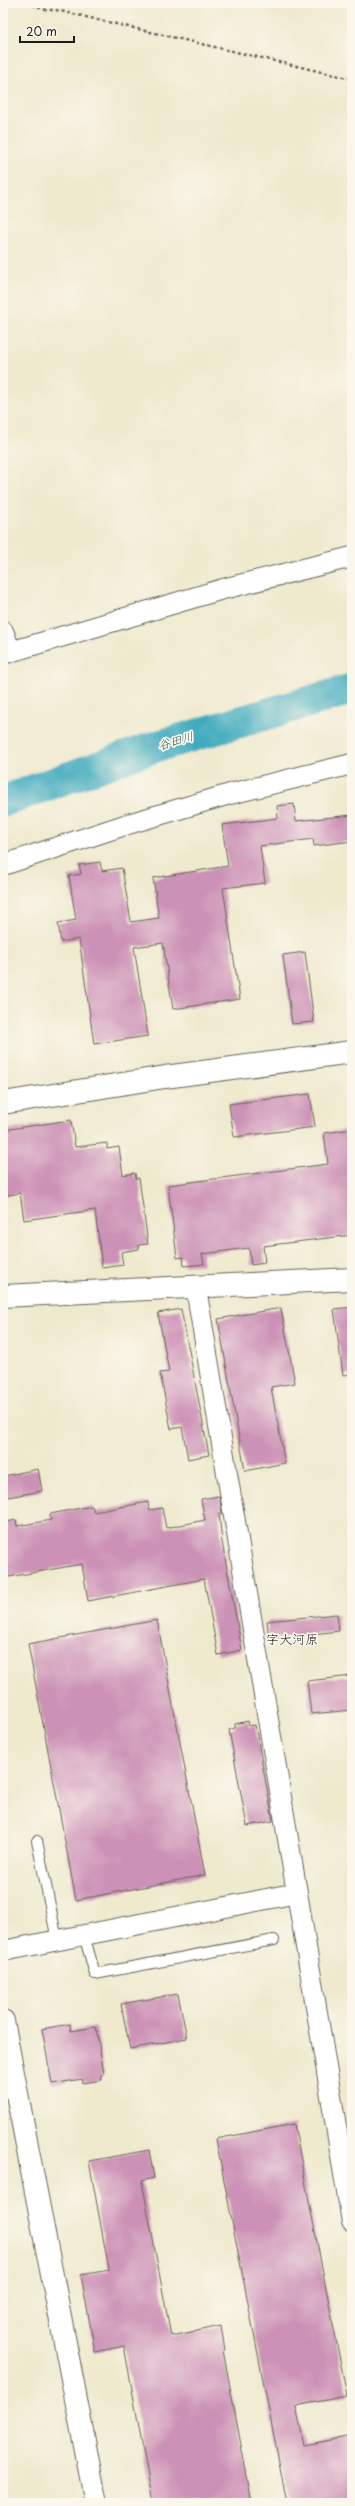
<svg xmlns="http://www.w3.org/2000/svg" width="355" height="2506" viewBox="0 0 355 2506" font-family="'Playpen Sans','Klee One',sans-serif">
	<style>
		.lines { fill: none; stroke-linecap: round; stroke-linejoin: round }
		.river { stroke: #3faabe; stroke-width: 32 }
		.building { fill: #cc91b6 }
		.service-casing { stroke: #66645a; stroke-width: 12 }
		.minor-casing { stroke: #66645a; stroke-width: 22 }
		.tertiary-casing { stroke: #66645a; stroke-width: 24 }
		.path { stroke: #66645a; stroke-width: 2.5; stroke-dasharray: 3 3; stroke-linecap: butt }
		.service { stroke: #fff; stroke-width: 10 }
		.minor { stroke: #fff; stroke-width: 20 }
		.tertiary { stroke: #fff; stroke-width: 22 }
		.labels { text-anchor: middle; stroke-width: 3.5; stroke-linejoin: round; paint-order: stroke }
		.water-label { font-size: 12px; font-style: italic; fill: #2c5c65; stroke: #fbf7ec }
		.quarter-label { font-size: 13px; fill: #1c1c1c; stroke: #fbf7ec }
	</style>
	<rect width="100%" height="100%" fill="#fbf7ec"/>
	<filter id="ink" filterUnits="userSpaceOnUse"><feTurbulence type="fractalNoise" baseFrequency=".025" numOctaves="2"/><feDisplacementMap in="SourceGraphic" scale="8" xChannelSelector="R" yChannelSelector="G"/><feConvolveMatrix kernelMatrix="1 2 1 2 8 2 1 2 1" color-interpolation-filters="sRGB"/></filter>
	<filter id="wash" filterUnits="userSpaceOnUse"><feTurbulence type="fractalNoise" baseFrequency=".012" numOctaves="4" result="noise"/><feDisplacementMap in="SourceGraphic" scale="16" xChannelSelector="R" yChannelSelector="G"/><feGaussianBlur stdDeviation="0.9" result="paint"/><feColorMatrix in="noise" values="0 0 0 0 0 0 0 0 0 0 0 0 0 0 0 0 0 1.4 0 .05"/><feComposite in="paint" operator="in"/></filter>
	<g filter="url(#wash)">
		<rect width="100%" height="100%" fill="#efe9ce"/>
		<g class="lines">
			<path class="river" d="M3,801L148,749L352,689"/>
		</g>
		<g id="blocks">
			<path class="building" d="M294,804L296,821L352,815V841L314,846L313,839L260,846L265,883L223,888L240,999L173,1009L163,943L134,947L148,1036L94,1044L79,939L61,942L58,923L76,920L69,876L81,874L79,865L100,862L102,871L122,868L131,922L159,918L153,878L228,866L222,825L278,818L277,806Z
				M305,952L314,1022L292,1024L283,955Z
				M310,1094L315,1127L234,1137L229,1104Z
				M71,1120L75,1147L107,1143V1149L119,1147L123,1175L135,1173L136,1179L139,1178L148,1244L139,1245V1249L121,1252L123,1265L102,1268L95,1210L24,1220L20,1193L3,1196V1130Z
				M352,1129V1235L263,1246L265,1263L251,1265L249,1248L202,1254L204,1264L184,1266L183,1257L177,1258L168,1185L328,1164L324,1133Z
				M352,1307V1374L343,1375L334,1309Z
				M281,1308L295,1383L271,1387L285,1463L245,1471L218,1319Z
				M181,1309L209,1455L188,1459L182,1427L171,1429L160,1373L169,1372L158,1313Z
				M38,1469L42,1491L8,1497L4,1476Z
				M219,1496L222,1514H219L222,1542L242,1650L218,1655L204,1579L88,1601L82,1564L3,1578V1523L16,1520L17,1526L51,1520L50,1514L92,1506L94,1512L148,1502L149,1510L162,1508L166,1528L205,1520L201,1499Z
				M337,1614L339,1631L269,1639L267,1621Z
				M157,1620L205,1875L76,1900L28,1644Z
				M352,1676V1710L311,1714L307,1681Z
				M248,1721L249,1726L255,1725L273,1821L247,1826L229,1730L235,1728V1724Z
				M178,1994L187,2038L130,2049L121,2004Z
				M70,2024L71,2031L96,2027L104,2074L101,2075L102,2080L83,2083L82,2079L52,2084L42,2029Z
				M294,2124L347,2396L296,2406L304,2445L352,2436V2503H287L216,2139Z
				M149,2150L154,2178L142,2181L171,2336L221,2326L225,2350H223L252,2503H153L124,2346L95,2352L81,2275L109,2270L89,2161Z"/>
		</g>
	</g>
	<g filter="url(#ink)">
		<use href="#blocks" fill-opacity="0" stroke="#66645a" stroke-width="1"/>
		<g class="lines">
			<defs>
				<path id="service" d="M37,1841L57,1940
					M84,1935L95,1974L274,1940"/>
				<path id="minor" d="M3,631L11,652
					M3,654L223,589L352,557
					M3,865L128,824L230,794L352,764
					M196,1288L352,2222
					M3,1951L297,1893"/>
				<path id="tertiary" d="M3,1103L165,1077L352,1052
					M3,1296L352,1279
					M3,2021L96,2503"/>
			</defs>
			<use href="#service" class="service-casing"/>
			<use href="#minor" class="minor-casing"/>
			<use href="#tertiary" class="tertiary-casing"/>
			<path class="path" d="M27,3L46,10H56L352,79"/>
			<use href="#service" class="service"/>
			<use href="#minor" class="minor"/>
			<use href="#tertiary" class="tertiary"/>
		</g>
	</g>
	<g class="labels">
		<g class="water-label">
			<text transform="translate(176 741) rotate(-16)" y="4">谷田川</text>
		</g>
		<g class="quarter-label">
			<text x="292" y="1644">字大河原</text>
		</g>
	</g>
	<rect width="355" height="2506" fill="none" stroke="#fbf7ec" stroke-width="16"/>
	<path d="M20 36v6h54v-6" fill="none" stroke="#1c1c1c" stroke-width="2"/>
	<text x="26" y="36" font-size="12" fill="#1c1c1c" stroke="#fbf7ec" stroke-width="3" paint-order="stroke">20 m</text>
</svg>
